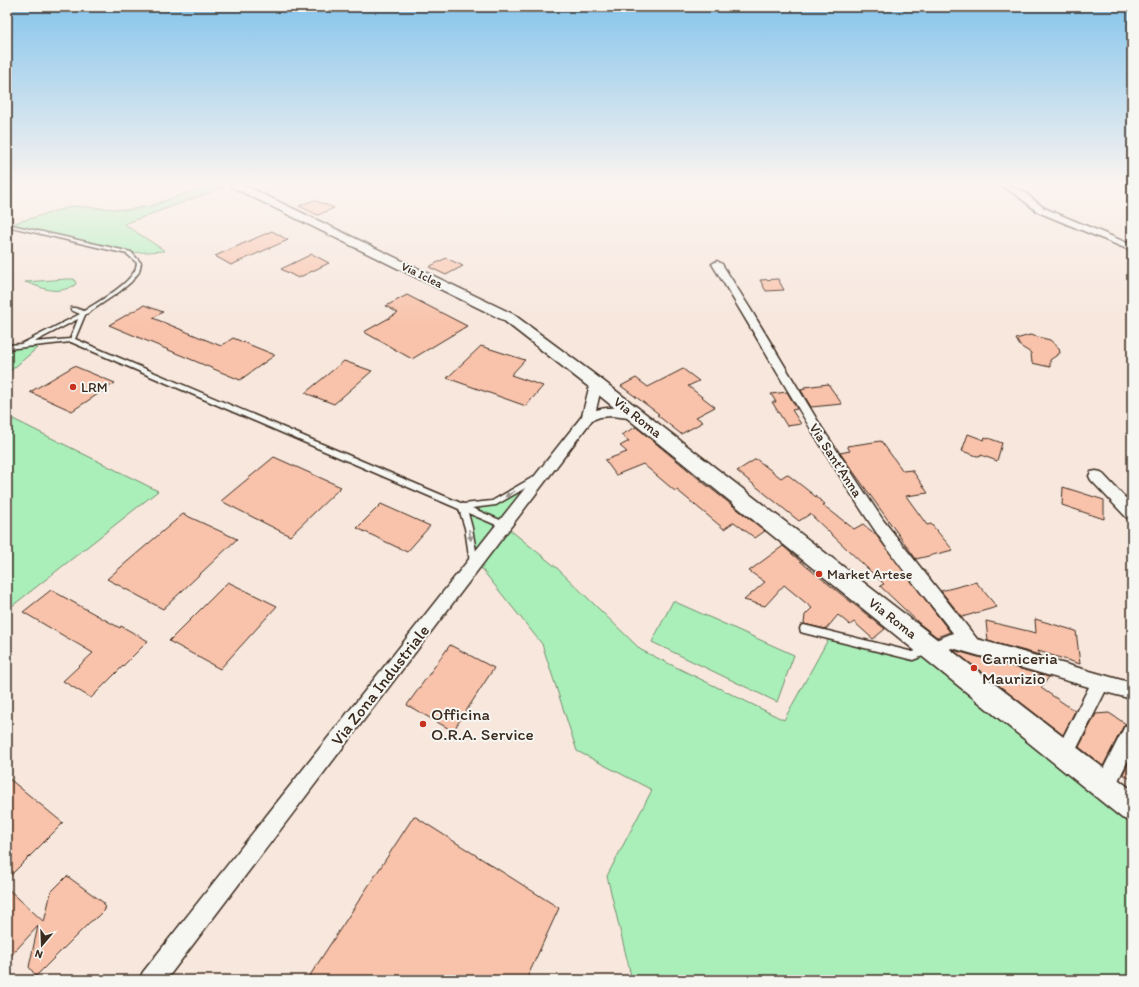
<svg xmlns="http://www.w3.org/2000/svg" width="1139" height="987" viewBox="0 0 1139 987" font-family="Itim,sans-serif">
	<style>
		.green { fill: #aaefba; stroke: #728c6c }
		.building { fill: #f9c3ab; stroke: #3b2a1e }
		.lines { fill: none; stroke-linecap: round; stroke-linejoin: round }
		.lane-casing { stroke: #3b2a1e; stroke-width: 3 }
		.street-casing { stroke: #3b2a1e; stroke-width: 3 }
		.secondary-casing { stroke: #3b2a1e; stroke-width: 3 }
		.lane { fill: #f6f6f2; fill-rule: evenodd }
		.street { fill: #f6f6f2; fill-rule: evenodd }
		.secondary { fill: #f6f6f2; fill-rule: evenodd }
		.oneway { fill: #989088 }
		.poi-dot { fill: #c8321e; stroke: #f6f6f2; stroke-width: 1.5 }
		.labels { text-anchor: middle; stroke-width: 4; stroke-linejoin: round; paint-order: stroke }
		.far-street-label { font-size: 12px; fill: #3b2a1e; stroke: #f6f6f2 }
		.poi-label { font-size: 14px; fill: #3b2a1e; stroke: #f6f6f2; text-anchor: start }
		.street-label { font-size: 14px; fill: #3b2a1e; stroke: #f6f6f2 }
		.near-poi-label { font-size: 17px; fill: #3b2a1e; stroke: #f6f6f2; text-anchor: start }
		.near-street-label { font-size: 17px; fill: #3b2a1e; stroke: #f6f6f2 }
	</style>
	<rect width="100%" height="100%" fill="#f7e7dd"/>
	<filter id="ink" filterUnits="userSpaceOnUse"><feTurbulence type="fractalNoise" baseFrequency=".025" numOctaves="2"/><feDisplacementMap in="SourceGraphic" scale="8" xChannelSelector="R" yChannelSelector="G"/><feConvolveMatrix kernelMatrix="1 2 1 2 8 2 1 2 1" color-interpolation-filters="sRGB"/></filter>
	<g filter="url(#ink)">
		<path class="green" d="M203,185H230L124,224L165,251L129,253L34,230L8,225L73,206L127,210L151,206L197,189Z
			M67,279H74L76,283L75,285C55,296 44,288 25,282Z
			M22,345L37,348L7,374V347Z
			M7,416L158,491L7,610Z
			M543,474L504,525L557,568L641,650L784,720L830,636L913,656L932,649L1132,807V980H632L607,876L652,790L577,751L542,644L476,562L462,507L493,503Z
			M673,601L794,655L777,702L652,642Z"/>
		<path class="building" d="M314,200L334,208L318,215L299,206Z
			M272,231L288,240L231,265L215,256Z
			M312,254L329,263L298,278L281,269Z
			M446,258L463,266L446,275L429,267Z
			M778,279L784,290L766,291L760,280Z
			M407,295L467,326L412,359L364,332L398,313L386,306Z
			M144,305L163,312L153,318L221,346L233,338L275,355L240,380L109,325Z
			M1030,335L1050,340L1059,348L1060,353L1050,360V367L1032,363L1031,353L1020,346L1016,339Z
			M481,346L525,360L511,375L543,386L526,406L447,378Z
			M344,361L372,371L334,404L305,393Z
			M74,366L115,383L72,411L30,392Z
			M683,369L699,381L688,386L715,407L696,417L703,422L681,434L657,415L659,414L621,386L636,378L648,387Z
			M828,384L842,404L811,407L801,390L805,389L804,387Z
			M787,392L797,409L792,410L801,424L787,426L772,402H776L771,394Z
			M636,427L705,484L765,531L755,538L734,522L724,529L677,490L675,491L643,464L616,475L605,460L627,452L620,446L629,441L621,435Z
			M968,434L984,440L985,437L1002,443L997,461L981,455L980,457L962,451Z
			M881,441L903,471L912,470L928,493L906,496L927,525L931,524L953,550L916,559L840,453L850,451L847,446Z
			M274,457L341,487L290,536L221,501Z
			M756,459L781,478L787,474L825,504L823,505L854,529L863,524L876,535L950,632L937,637L920,624L880,586L884,584L810,514L799,521L737,471Z
			M1063,487L1104,500V519L1062,505Z
			M381,504L430,526L407,552L357,528Z
			M183,514L237,539L163,609L107,579Z
			M783,546L807,567L885,629L873,639L854,622L850,625L838,615L826,629L804,624L805,615L812,608L784,585L765,606L744,600L765,582L749,571Z
			M228,582L277,606L220,669L169,641Z
			M976,582L997,607L962,617L941,591Z
			M51,590L120,628L121,626L148,641L91,698L63,681L93,653L23,612Z
			M1035,619L1076,631L1080,664L1038,651L1040,655L988,641L986,621L1036,633Z
			M450,645L494,668L453,731L407,705Z
			M953,650L1049,677L1041,688L1075,711L1063,735Z
			M1109,713L1126,724L1124,725L1103,766L1079,747L1096,714Z
			M1132,755V780L1123,774Z
			M7,777L63,823L7,879Z
			M414,816L559,908L526,980H307Z
			M67,876L104,903L105,910L98,917L90,922L36,976L29,967L38,926L7,960V888L44,922L51,892Z"/>
		<g class="lines">
			<defs>
				<path id="lane" d="M7,224L131,252L141,263L139,272L131,282L119,292L85,315L75,339L463,504L492,501L535,476H537L540,478L539,480L496,505L472,508L507,523L508,525L507,527H501L468,513L472,528L478,563L477,565L474,566L471,565L470,563L465,528L459,509L71,342L7,349V345L21,344L31,339L80,314L71,310V308H75L84,311C98,302 125,287 134,272C136,270 136,266 137,263L127,254L7,226ZM78,319L70,339L34,342Z
					M804,625L913,652L927,646L930,647L931,650L930,653L913,660L804,633L801,632L800,629L801,626Z"/>
				<path id="street" d="M1000,185H1009L1024,192L1044,208L1132,245V251L1038,212L1018,196Z
					M717,261L722,264L751,310L822,428L883,520L977,639L1132,683V699L1105,692L1071,760L1064,762L1057,760L1055,753L1089,687L952,648L932,657L926,654L924,649L926,644L953,633C926,598 896,563 872,526C815,441 766,351 712,264Z
					M596,380L600,381L602,384L596,410C611,406 627,408 641,412L643,415L641,418L637,419L612,416L600,417L592,420L166,980H139L143,972L582,416L590,384L592,381Z
					M1096,471L1101,472L1132,505V519L1127,518L1091,480L1089,476L1091,472Z
					M1132,723V752L1112,793L1105,796L1098,793L1095,786L1098,779L1125,726Z"/>
				<path id="secondary" d="M230,185H244L513,314L602,380L1132,790V822L1122,818L590,388L503,320L232,187Z"/>
			</defs>
			<use href="#lane" class="lane-casing"/>
			<use href="#street" class="street-casing"/>
			<use href="#secondary" class="secondary-casing"/>
			<use href="#lane" class="lane"/>
			<use href="#street" class="street"/>
			<use href="#secondary" class="secondary"/>
		</g>
		<defs><path id="oneway-solid" d="M-6-.8H1V-3.2L6.5 0L1 3.2V.8H-6Z"/></defs>
		<g class="oneway">
			<use href="#oneway-solid" transform="translate(510 494) rotate(149)"/>
			<use href="#oneway-solid" transform="translate(470 535) rotate(80)"/>
		</g>
	</g>
	<linearGradient id="sky" x2="0" y2="1"><stop stop-color="#86c5ec"/><stop offset="0.57" stop-color="#fbf4f0"/><stop offset="1" stop-color="#fbf4f0" stop-opacity="0"/></linearGradient>
	<rect width="1139" height="323" fill="url(#sky)"/>
	<g class="poi-dot">
		<circle cx="73" cy="387" r="4"/>
		<circle cx="819" cy="574" r="4"/>
		<circle cx="974" cy="668" r="4"/>
		<circle cx="423" cy="724" r="4"/>
	</g>
	<g class="labels">
		<g class="far-street-label">
			<text transform="translate(422 275) rotate(26)" y="4">Via Iclea</text>
		</g>
		<g class="poi-label">
			<text x="81" y="392">LRM</text>
			<text x="827" y="579">Market Artese</text>
		</g>
		<g class="street-label">
			<text transform="translate(638 417) rotate(38)" y="5">Via Roma</text>
			<text transform="translate(836 460) rotate(57)" y="5">Via Sant'Anna</text>
			<text transform="translate(893 618) rotate(38)" y="5">Via Roma</text>
		</g>
		<g class="near-poi-label">
			<text x="982" y="664">Carniceria<tspan x="982" dy="20">Maurizio</tspan></text>
			<text x="431" y="720">Officina<tspan x="431" dy="20">O.R.A. Service</tspan></text>
		</g>
		<g class="near-street-label">
			<text transform="translate(380 685) rotate(-52)" y="6">Via Zona Industriale</text>
		</g>
	</g>
	<rect width="1139" height="987" fill="none" stroke="#f6f6f2" stroke-width="24"/>
	<rect x="12" y="12" width="1115" height="963" fill="none" stroke="#3b2a1e" stroke-width="1.5" filter="url(#ink)"/>
	<g transform="translate(42 945) rotate(199)" stroke="#f6f6f2" stroke-width="3" paint-order="stroke">
	<path d="M0-3L7 15L0 10L-7 15Z" fill="#3b2a1e"/>
	<text y="-6" font-size="11" font-weight="bold" text-anchor="middle" fill="#3b2a1e">N</text>
	</g>
</svg>
